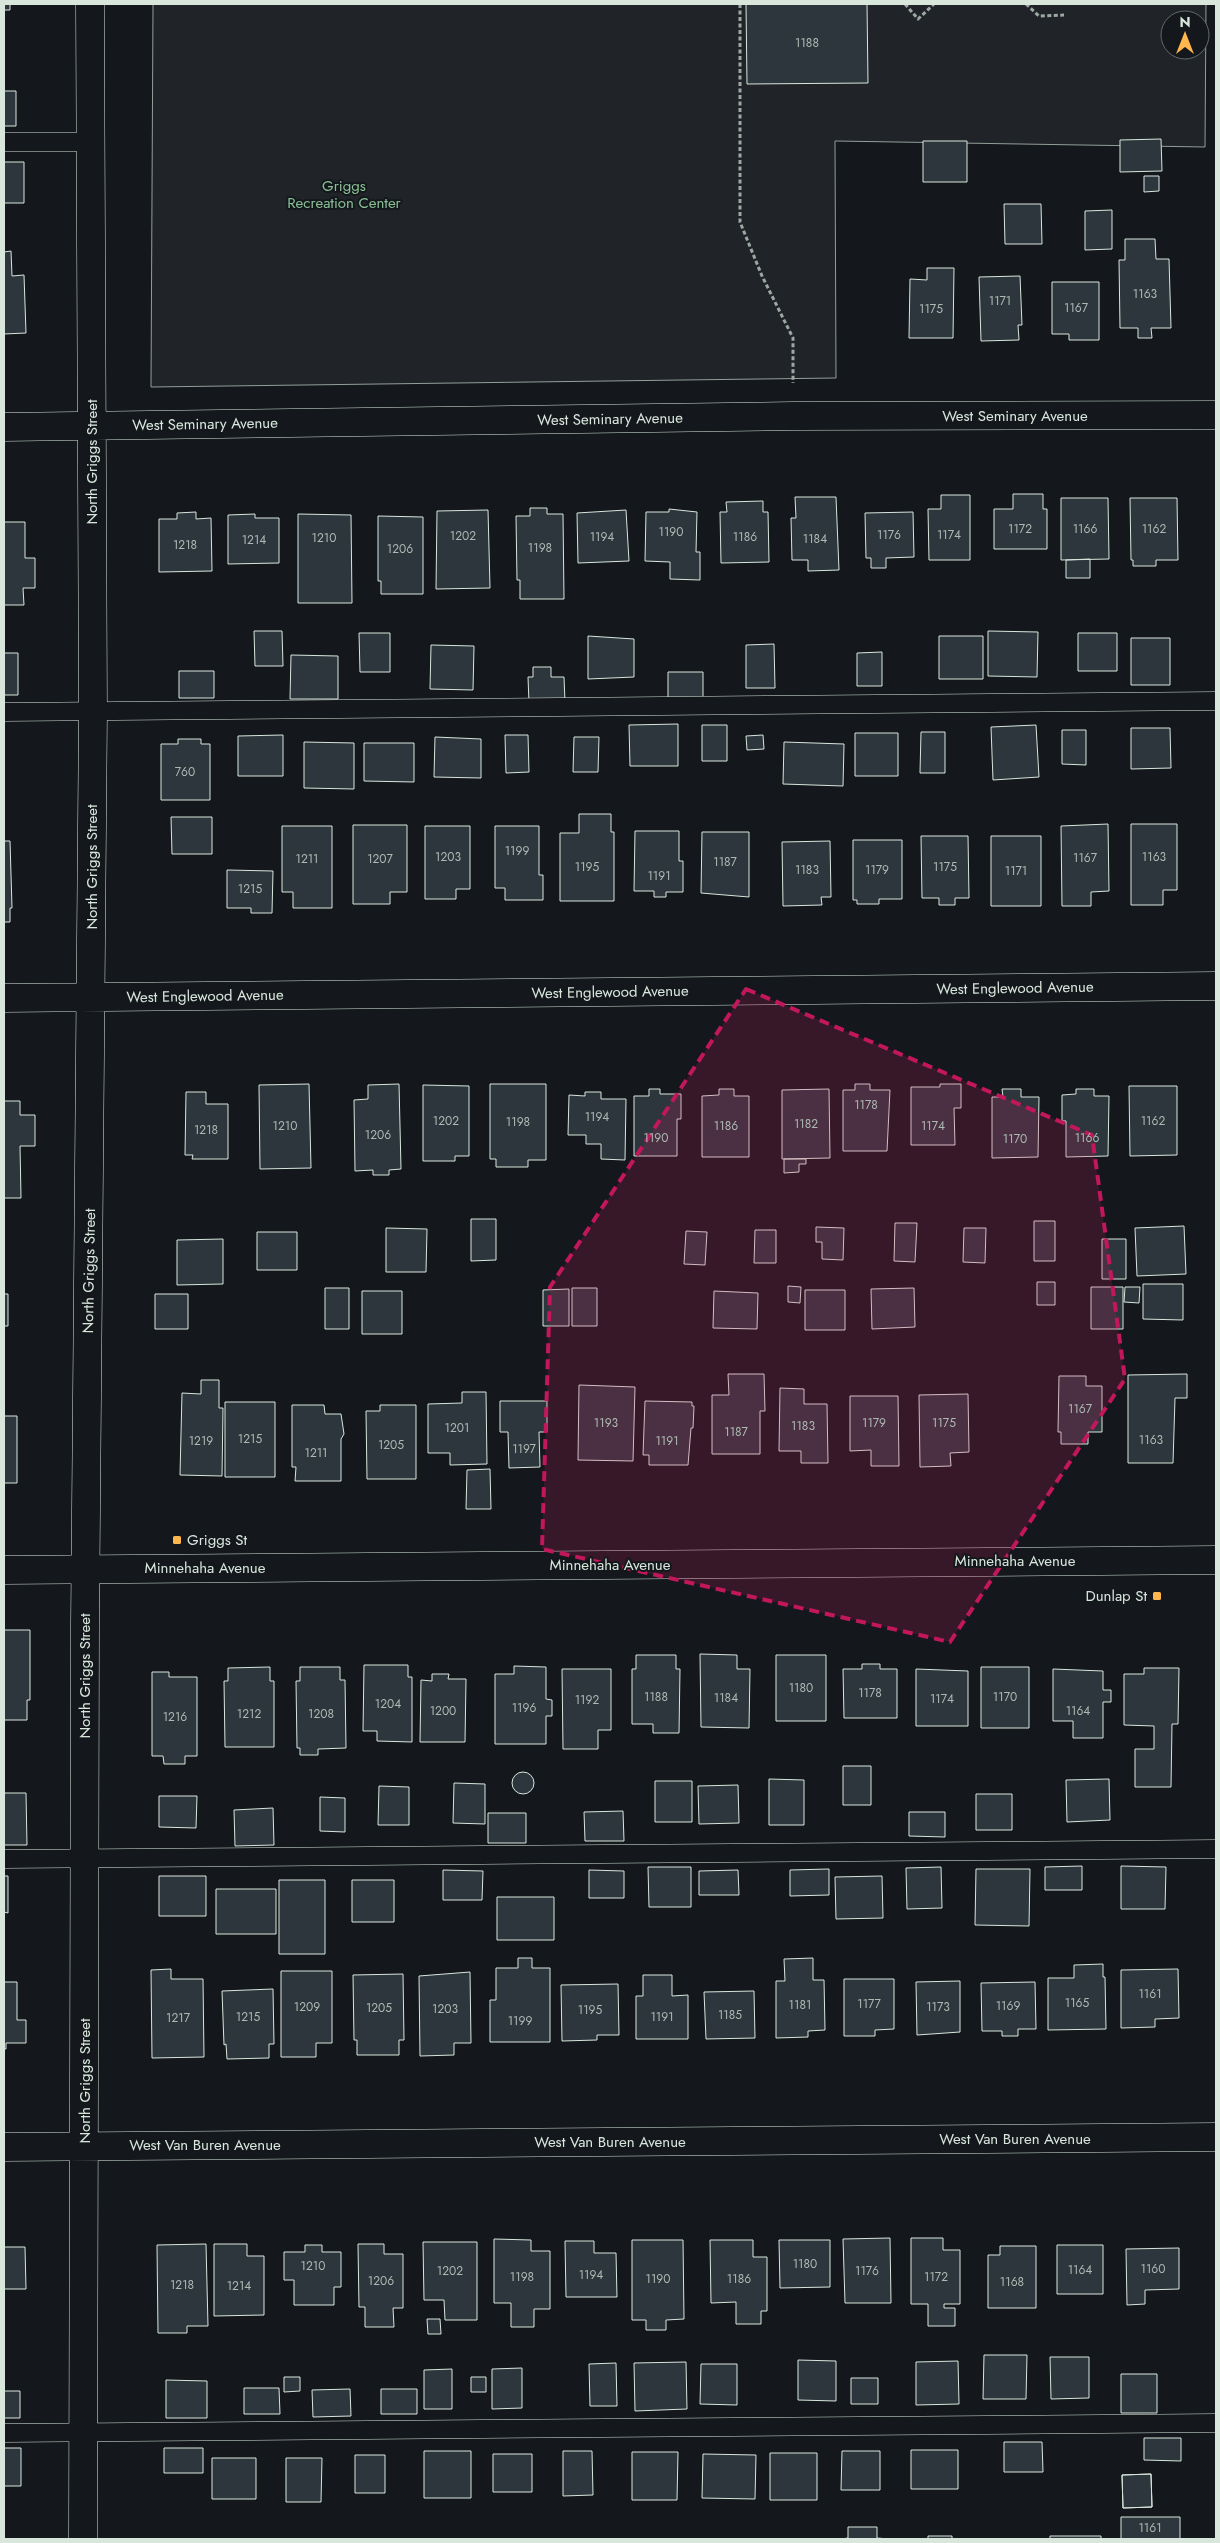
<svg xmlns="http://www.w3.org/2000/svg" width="1220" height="2543" viewBox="0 0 1220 2543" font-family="Jost,sans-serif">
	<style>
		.green { fill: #202428; stroke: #939e99; fill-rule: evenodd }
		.building { fill: #2c363c; stroke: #d8e6dc }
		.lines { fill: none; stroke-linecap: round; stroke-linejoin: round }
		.lane-casing { stroke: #d8e6dc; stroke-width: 19 }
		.street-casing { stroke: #d8e6dc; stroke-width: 29 }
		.secondary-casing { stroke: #d8e6dc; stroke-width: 29 }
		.path { stroke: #9da8a2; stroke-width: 3; stroke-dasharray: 4 2.5; stroke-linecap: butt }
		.lane { stroke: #14181c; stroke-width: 18 }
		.street { stroke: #14181c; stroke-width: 28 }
		.secondary { stroke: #14181c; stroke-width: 28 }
		.marked { fill: #c2185b; fill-opacity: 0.2; stroke: #c2185b; stroke-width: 4; stroke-dasharray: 10 6; stroke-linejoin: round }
		.poi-dot { fill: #ffb74d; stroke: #14181c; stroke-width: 2 }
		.labels { text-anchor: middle; stroke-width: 4; stroke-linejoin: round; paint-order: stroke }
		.number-label { font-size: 12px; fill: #adbab4 }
		.park-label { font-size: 15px; fill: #8ac095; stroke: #14181c }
		.street-label { font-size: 15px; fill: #d8e6dc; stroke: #14181c }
		.poi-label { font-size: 15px; fill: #d8e6dc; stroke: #14181c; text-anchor: start }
	</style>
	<rect width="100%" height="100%" fill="#14181c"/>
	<path class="green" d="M153,4H1206L1205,147L835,141L836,378L151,387ZM1170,20H1200V50H1170Z"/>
	<path class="building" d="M4,4H10V10H4Z
		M746,4H867L868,83L747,84Z
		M4,91H16V126H4Z
		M1161,139L1162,171L1120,172V140Z
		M923,141H967V182H923Z
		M4,162H24V203H4Z
		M1144,176H1159V191L1144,192Z
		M1004,204H1041L1042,244H1005Z
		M1112,210V249L1085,250V211Z
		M1125,239H1155L1156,259H1169L1171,328H1151L1152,338H1138V328H1120L1119,260H1125Z
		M11,251L12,276L24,275L26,333L4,334V252Z
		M927,268H954L953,338H909L910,279L927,280Z
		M1020,276L1022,325H1018L1019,340L981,341L979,277Z
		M1052,282H1099V340H1069V334H1052Z
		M1013,494H1043V509H1047V549H994V509H1013Z
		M941,495H970V560H929L928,509H941Z
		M795,497H836L839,570L808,571V560H792L791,518H796Z
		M1061,498H1108L1109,559L1061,560Z
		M1130,498H1177L1178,560H1156V566H1133V560H1131Z
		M763,501V512H768L769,562L721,563L720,512H727L726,502Z
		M530,508H547V514H563L564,599H520V580H517L516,516H530Z
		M669,509L697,512L696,552H700V580L670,579V562L645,561L646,512H669Z
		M488,510L490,588L436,589L437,511Z
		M626,510L629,561L578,563L577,513Z
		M196,512V519L211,518L212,571L159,572V519H177V513Z
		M913,512L914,557L886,558V568H871V558H866L865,513Z
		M255,514V518H279V563L228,564V515Z
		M298,514L351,515L352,603H298Z
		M378,516L423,517V594H381V581H378Z
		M4,522H25V558H35V588H23L24,605H4Z
		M1090,559V578H1066V560Z
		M254,631H282L283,666H255Z
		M988,631L1038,632L1037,677L988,676Z
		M359,633H390V672H360Z
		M1078,633H1117V671H1078Z
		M588,636L634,639V677L588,679Z
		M939,636H983V679H939Z
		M1131,638H1170V685H1131Z
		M774,644L775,688H746V645Z
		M431,645L474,646L473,690L430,689Z
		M882,652V686H857V653Z
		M4,653H18V695H4Z
		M291,655L338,656V699H290Z
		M533,667H551V677H564L565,702L529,703L528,677H533Z
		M179,671H214V698H179Z
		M668,672H703V699H668Z
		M678,724V766H630L629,725Z
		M702,725H727V761H702Z
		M1036,725L1039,777L993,780L991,727Z
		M1131,728H1170L1171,768L1131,769Z
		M1062,730H1086V765L1062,764Z
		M921,732H945V773H920Z
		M855,733H898V776H855Z
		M283,735V776H238V736Z
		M505,735H528L529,772L506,773Z
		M763,735L764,749L747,750L746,736Z
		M435,737L481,739V778L434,777Z
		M574,737H599L598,772H573Z
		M178,739H201V744H210V800H161V744H178Z
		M304,742L354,743V789L304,788Z
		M784,742L844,744L843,786L783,784Z
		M364,743H414V782L364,781Z
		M579,814H611V832H614V901H560V833H579Z
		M171,817H212V854H172Z
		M1108,824L1109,891L1091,892V906H1062L1061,826Z
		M1131,824H1177V890H1163V905H1131Z
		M353,825H407V892H390V904H353Z
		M282,826H332V908H293V892H282Z
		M425,826H470V889H456V899H425Z
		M495,826H539V875H543V900H505V888H495Z
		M635,831H679V861H683V892H666V897H654V891H634Z
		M702,832H749V897L701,893Z
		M921,836H968L969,898H955V905H939V898H922Z
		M991,836H1041V906H991Z
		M853,840H902V899H879V904H857V900H853Z
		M4,841H10L12,908H10V922H4Z
		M830,841L831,897H821L822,905L783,906L782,842Z
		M227,870L273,871L272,913H251V908H227Z
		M309,1084L311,1168L260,1169L259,1085Z
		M399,1084L401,1169L389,1170V1175H373V1170L355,1171L354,1100L368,1099V1085Z
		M490,1084H546V1160H528V1167H496V1159H490Z
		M855,1084H870V1090H890L887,1151H843V1090H855Z
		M940,1084H961V1108H954L955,1145H911V1087H940Z
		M423,1085L469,1086V1156H455V1161H423Z
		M1129,1086H1177V1155L1130,1156Z
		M649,1089H660V1094H681V1119H677V1156H634V1096H649Z
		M719,1089H734V1096H749V1157H702V1096L719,1095Z
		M829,1089L830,1158L782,1159V1090Z
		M1002,1089H1021V1097H1039L1038,1157L992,1158V1097H1003Z
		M1076,1089H1094V1096H1109L1108,1156L1066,1157V1121H1062V1095L1076,1094Z
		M186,1092H206V1104H228V1159H192L193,1155H185Z
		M585,1092H601V1099H626L625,1160L601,1159V1144H586V1135H568L569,1095L585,1096Z
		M4,1101H20V1115H35V1146H20L21,1198H4Z
		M784,1159H806V1164H799V1172L784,1173Z
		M471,1219H496V1260L471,1261Z
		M1034,1221H1055V1261H1034Z
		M895,1223H917L915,1262L894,1261Z
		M1184,1226L1186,1274L1137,1276L1135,1228Z
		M816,1227L844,1228L843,1260L822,1259V1242H816Z
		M386,1228L427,1229L426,1272H386Z
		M964,1228H986L985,1263L963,1262Z
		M755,1230H776V1263H754Z
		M686,1231L707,1232L705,1265L684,1264Z
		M257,1232H297V1270H257Z
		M223,1239V1284L177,1285V1240Z
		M1102,1239H1126V1279H1102Z
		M1037,1282H1055V1305H1037Z
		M1143,1284H1183V1320L1143,1319Z
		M788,1286L801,1287L800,1303L788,1302Z
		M1091,1287H1123V1329H1091Z
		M1125,1287H1140L1139,1303L1124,1302Z
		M325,1288H349V1329H325Z
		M572,1288H597V1326H572Z
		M914,1288L915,1327L872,1329L871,1289Z
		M569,1289V1326H543V1290Z
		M805,1290H845V1330H805Z
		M362,1291H402V1334H362Z
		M714,1291L758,1293L757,1329L713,1328Z
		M4,1294H8V1326H4Z
		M155,1294H188V1329H155Z
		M728,1374H764L765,1411H760V1454H712V1395H729Z
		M1187,1374V1398H1175L1173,1463H1128V1375Z
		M1059,1376H1086V1386H1102V1432H1088V1444H1061V1432H1058Z
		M201,1380H219V1408H223L222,1476L180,1475L182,1393L201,1394Z
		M579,1385L635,1387L633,1461L578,1460Z
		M780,1388L804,1389V1404H827L828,1463H801V1451H779Z
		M462,1392H486L487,1464L450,1465V1453H428V1404L462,1403Z
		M968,1394L969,1452L950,1453L951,1466L920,1467L919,1395Z
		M850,1396H898L899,1466H871V1450L850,1451Z
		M500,1401H547V1432H539L540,1467L509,1468L508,1432H500Z
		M645,1401L692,1402V1406H694L693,1428H691L688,1465H649V1455H643Z
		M225,1402H275V1477H225Z
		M292,1405H324L325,1414H341L344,1434L341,1439V1481H295L296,1467H292Z
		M380,1405H416V1479H367L366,1411H380Z
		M4,1416H17V1483H4Z
		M490,1469L491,1509H466L467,1470Z
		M4,1630H30V1700H27V1720H4Z
		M700,1654L737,1655V1669H750L749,1728L701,1727Z
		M636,1655H676V1669H680L679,1733H653V1724H632V1669H636Z
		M776,1655H826V1721H776Z
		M862,1664H880V1669H897V1718H844L843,1669H862Z
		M364,1665H408V1677H412V1742L377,1741V1731H363Z
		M514,1666L546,1667V1699L552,1700V1716H546V1744H495V1674H514Z
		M270,1667V1681H274V1747H225L224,1681H228V1668Z
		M300,1667H340V1680H345L346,1748L318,1749V1755H300V1748H297L296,1681H300Z
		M981,1667H1029V1728H981Z
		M1144,1668H1179L1178,1724H1172L1171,1787H1135V1749H1154V1726L1124,1725V1674H1144Z
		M562,1669H611V1730H598V1749H563Z
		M916,1669L968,1671V1726H916Z
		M1053,1669L1103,1671V1690H1111V1702H1103V1738H1073V1721H1053Z
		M152,1672H169V1677H197V1756H185V1764H164L163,1756H152Z
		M432,1674H449L448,1679H466L465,1742H420L421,1680L432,1681Z
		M843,1766H871V1805H843Z
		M512 1783a11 11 0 1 1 22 0a11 11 0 1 1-22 0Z
		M769,1779L804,1780V1825H769Z
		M1109,1779L1110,1820L1067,1822L1066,1780Z
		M655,1781H692V1822H655Z
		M454,1783L485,1784V1824L453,1823Z
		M738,1785L739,1823L699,1824L698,1786Z
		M379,1786L409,1787V1825H378Z
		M4,1793H26L27,1845H4Z
		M976,1794H1012V1830H976Z
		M159,1796H197L196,1828L159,1827Z
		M320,1797L345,1798V1832L320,1831Z
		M273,1808L274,1845L235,1846L234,1810Z
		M623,1811L624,1841H585L584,1812Z
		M909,1812H945V1837L909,1836Z
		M488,1813H526V1843H488Z
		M1082,1866V1890H1045V1867Z
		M1121,1866L1166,1867L1165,1909H1121Z
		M648,1867H691V1907H649Z
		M941,1867L942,1908L907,1909L906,1868Z
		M829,1869V1895L790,1896V1870Z
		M976,1869H1030L1029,1926L975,1925Z
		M443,1870L483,1871L482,1900H443Z
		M589,1870L624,1871V1898H589Z
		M738,1870L739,1895H699V1871Z
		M4,1876H8V1913L4,1912Z
		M159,1876H206V1916H159Z
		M882,1876L883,1918L836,1919L835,1877Z
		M279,1880H325V1954H279Z
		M352,1880H394V1922H352Z
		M216,1889H276V1934H216Z
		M497,1897H554V1940H497Z
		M518,1958H532V1968H550V2042H490V2000H496V1968H518Z
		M813,1958V1980H824L825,2030L808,2031V2037L776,2038V1981H785L784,1959Z
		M1103,1964V1977H1105L1106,2029L1048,2030V1978H1074V1965Z
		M171,1969V1979H203L204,2057L152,2058L151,1970Z
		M1178,1969L1179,2018L1155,2019V2027L1121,2028V1970Z
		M281,1971H332V2043H316V2057H281Z
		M470,1972L471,2043H454V2055L420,2056L419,1976Z
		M403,1974L404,2040H399V2055H357V2040H354L353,1975Z
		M643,1975H672V1996L688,1995V2039H636V1996H643Z
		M844,1979H894V2029L875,2030V2036H844Z
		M960,1981V2032L917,2035L916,1982Z
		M4,1982H17V2020H26V2043H6V2049H4Z
		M1035,1982L1036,2029H1018V2036H1002V2031H982L981,1983Z
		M618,1984L619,2035H597V2040L562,2041L561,1985Z
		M273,1989L274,2044H269V2058L227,2059L226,2044L224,2045L222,1991Z
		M754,1991L755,2038L706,2039L704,1992Z
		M890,2238L891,2303H845L843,2239Z
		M911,2238H943V2250H960V2304H944V2308H955V2326H928V2304H911Z
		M494,2239L531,2240V2251H550V2309H534V2327H511V2303H494Z
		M632,2240H683L684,2319L666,2320V2330H646V2320H632Z
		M710,2240H753V2257H767V2311H761V2324H736V2302L711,2303Z
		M779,2240H830V2287L780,2288Z
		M565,2241H594V2253H616L617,2297H566Z
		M423,2242H477V2320H445L444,2300H424Z
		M206,2244L208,2326H187V2333H158L157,2245Z
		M214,2244H247V2256H264V2315L214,2316Z
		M358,2244H384V2254H403V2308H393L394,2327H365V2307H359Z
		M305,2245H322V2252H341V2287H334V2305H294V2280H284V2252H305Z
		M1057,2245H1103V2294H1057Z
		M1000,2246H1036V2308H988V2255H1000Z
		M4,2247H25L26,2289H4Z
		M1179,2248V2289L1145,2290V2304L1127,2305L1126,2249Z
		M427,2319H440L441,2334H428Z
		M984,2355H1027L1026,2399H983Z
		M1050,2357H1089V2398L1051,2399Z
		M798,2360L836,2361V2401L798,2400Z
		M958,2361L959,2404L916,2405V2362Z
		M686,2362L687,2409L635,2411L634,2363Z
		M616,2363L617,2406H590L589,2364Z
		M701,2364H737V2405L700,2404Z
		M522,2368V2408L492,2409V2369Z
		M452,2369V2409H424V2370Z
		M1121,2374H1157V2413H1121Z
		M284,2377H300V2391L284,2392Z
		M471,2377H486V2392H471Z
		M851,2378H878V2404H851Z
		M166,2380L207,2381V2418H166Z
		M244,2388H279L280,2414H244Z
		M350,2389L351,2416L313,2417L312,2390Z
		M381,2389H417V2414H381Z
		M4,2391H20V2418H4Z
		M1144,2438H1181V2461L1144,2460Z
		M1004,2442H1042L1043,2472H1004Z
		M4,2448H21V2486H4Z
		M164,2448H203V2473H164Z
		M911,2450H958V2489H911Z
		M424,2451H471V2498H424Z
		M563,2451H592L593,2495L563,2496Z
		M842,2451H880V2490H841Z
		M632,2452H678L677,2500H632Z
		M770,2453H817V2500H770Z
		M493,2454H532V2492H493Z
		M703,2454L756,2455L755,2499L702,2498Z
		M355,2455H385V2493H355Z
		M212,2458H256V2499H212Z
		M286,2458H322L321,2502H286Z
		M1151,2474L1152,2507L1123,2508L1122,2475Z
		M1151,2474L1152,2507L1123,2508L1122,2475Z
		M1121,2517H1180V2539H1121Z
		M848,2527H877V2538L889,2539H841L848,2538Z
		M928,2536H952V2539H928Z
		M1050,2536H1101V2539H1050Z"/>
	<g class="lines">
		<defs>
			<path id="lane" d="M4,142H90
				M4,712L1216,701
				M4,1859L1216,1849
				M4,2433L1216,2423"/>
			<path id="street" d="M4,427L793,416L1216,415
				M4,998L1216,986
				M4,2147L1216,2137
				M83,2539L85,1625L93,712L90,4"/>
			<path id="secondary" d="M4,1570L1216,1560"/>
		</defs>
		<use href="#lane" class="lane-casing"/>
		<use href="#street" class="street-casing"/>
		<use href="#secondary" class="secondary-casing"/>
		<path class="path" d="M740,4V222L762,276L793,338V383
			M905,4L918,19L934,4
			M1026,4L1039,16L1064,15"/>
		<use href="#lane" class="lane"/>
		<use href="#street" class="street"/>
		<use href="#secondary" class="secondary"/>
	</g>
	<path class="marked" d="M746,989L1092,1135L1125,1379L950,1642L542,1549L550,1287Z"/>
	<g class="poi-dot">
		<rect x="172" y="1535" width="10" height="10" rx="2.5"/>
		<rect x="1152" y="1591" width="10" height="10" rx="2.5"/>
	</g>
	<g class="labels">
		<g class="number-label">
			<text x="807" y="47">1188</text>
			<text x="1145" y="298">1163</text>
			<text x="1000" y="305">1171</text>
			<text x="1076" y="312">1167</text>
			<text x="931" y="313">1175</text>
			<text x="1020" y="533">1172</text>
			<text x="1085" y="533">1166</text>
			<text x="1154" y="533">1162</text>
			<text x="671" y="536">1190</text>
			<text x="889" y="539">1176</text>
			<text x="949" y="539">1174</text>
			<text x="463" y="540">1202</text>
			<text x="602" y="541">1194</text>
			<text x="745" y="541">1186</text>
			<text x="324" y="542">1210</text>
			<text x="815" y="543">1184</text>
			<text x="254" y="544">1214</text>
			<text x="185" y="549">1218</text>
			<text x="540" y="552">1198</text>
			<text x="400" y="553">1206</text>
			<text x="185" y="776">760</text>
			<text x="517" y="855">1199</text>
			<text x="448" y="861">1203</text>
			<text x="1154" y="861">1163</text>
			<text x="1085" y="862">1167</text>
			<text x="307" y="863">1211</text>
			<text x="380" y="863">1207</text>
			<text x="725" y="866">1187</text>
			<text x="587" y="871">1195</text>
			<text x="945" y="871">1175</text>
			<text x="807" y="874">1183</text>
			<text x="877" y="874">1179</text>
			<text x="1016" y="875">1171</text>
			<text x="659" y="880">1191</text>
			<text x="250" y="893">1215</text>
			<text x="866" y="1109">1178</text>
			<text x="597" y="1121">1194</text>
			<text x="446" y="1125">1202</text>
			<text x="1153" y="1125">1162</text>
			<text x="518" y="1126">1198</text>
			<text x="806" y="1128">1182</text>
			<text x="285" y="1130">1210</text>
			<text x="726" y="1130">1186</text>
			<text x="933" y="1130">1174</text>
			<text x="206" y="1134">1218</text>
			<text x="378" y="1139">1206</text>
			<text x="656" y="1142">1190</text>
			<text x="1087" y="1142">1166</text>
			<text x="1015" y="1143">1170</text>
			<text x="1080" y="1413">1167</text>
			<text x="606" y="1427">1193</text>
			<text x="874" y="1427">1179</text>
			<text x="944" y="1427">1175</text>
			<text x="803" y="1430">1183</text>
			<text x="457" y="1432">1201</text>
			<text x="736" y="1436">1187</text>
			<text x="250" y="1443">1215</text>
			<text x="1151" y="1444">1163</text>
			<text x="201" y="1445">1219</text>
			<text x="667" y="1445">1191</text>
			<text x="391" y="1449">1205</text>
			<text x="524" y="1453">1197</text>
			<text x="316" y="1457">1211</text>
			<text x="801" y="1692">1180</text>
			<text x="870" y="1697">1178</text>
			<text x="656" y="1701">1188</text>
			<text x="1005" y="1701">1170</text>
			<text x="726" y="1702">1184</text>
			<text x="942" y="1703">1174</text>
			<text x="587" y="1704">1192</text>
			<text x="388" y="1708">1204</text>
			<text x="524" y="1712">1196</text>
			<text x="443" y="1715">1200</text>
			<text x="1078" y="1715">1164</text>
			<text x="249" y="1718">1212</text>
			<text x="321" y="1718">1208</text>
			<text x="175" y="1721">1216</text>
			<text x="1150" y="1998">1161</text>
			<text x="1077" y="2007">1165</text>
			<text x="869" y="2008">1177</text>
			<text x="800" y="2009">1181</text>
			<text x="1008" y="2010">1169</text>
			<text x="307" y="2011">1209</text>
			<text x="938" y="2011">1173</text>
			<text x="379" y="2012">1205</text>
			<text x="445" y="2013">1203</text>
			<text x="590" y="2014">1195</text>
			<text x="730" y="2019">1185</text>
			<text x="248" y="2021">1215</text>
			<text x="662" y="2021">1191</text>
			<text x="178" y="2022">1217</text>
			<text x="520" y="2025">1199</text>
			<text x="805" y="2268">1180</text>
			<text x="313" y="2270">1210</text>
			<text x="1153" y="2273">1160</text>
			<text x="1080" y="2274">1164</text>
			<text x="450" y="2275">1202</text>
			<text x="867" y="2275">1176</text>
			<text x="591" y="2279">1194</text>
			<text x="522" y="2281">1198</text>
			<text x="936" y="2281">1172</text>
			<text x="658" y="2283">1190</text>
			<text x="739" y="2283">1186</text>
			<text x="381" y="2285">1206</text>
			<text x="1012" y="2286">1168</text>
			<text x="182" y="2289">1218</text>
			<text x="239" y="2290">1214</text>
			<text x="1150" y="2532">1161</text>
		</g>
		<g class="park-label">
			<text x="344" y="191">Griggs<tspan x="344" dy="17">Recreation Center</tspan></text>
		</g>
		<g class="street-label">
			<text x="1015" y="421">West Seminary Avenue</text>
			<text transform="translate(610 419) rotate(-1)" y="5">West Seminary Avenue</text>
			<text transform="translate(205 424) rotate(-1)" y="5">West Seminary Avenue</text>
			<text transform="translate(92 462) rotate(-90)" y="5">North Griggs Street</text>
			<text transform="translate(92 867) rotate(-90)" y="5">North Griggs Street</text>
			<text transform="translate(1015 988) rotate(-1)" y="5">West Englewood Avenue</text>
			<text transform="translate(610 992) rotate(-1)" y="5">West Englewood Avenue</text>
			<text transform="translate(205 996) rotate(-1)" y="5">West Englewood Avenue</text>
			<text transform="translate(89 1271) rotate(-89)" y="5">North Griggs Street</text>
			<text x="1015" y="1566">Minnehaha Avenue</text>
			<text x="610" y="1570">Minnehaha Avenue</text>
			<text x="205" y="1573">Minnehaha Avenue</text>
			<text transform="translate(85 1676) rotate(-90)" y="5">North Griggs Street</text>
			<text transform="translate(85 2081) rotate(-90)" y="5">North Griggs Street</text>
			<text x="1015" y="2144">West Van Buren Avenue</text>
			<text x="610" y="2147">West Van Buren Avenue</text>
			<text x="205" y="2150">West Van Buren Avenue</text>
		</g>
		<g class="poi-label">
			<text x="187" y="1545">Griggs St</text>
			<text x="1147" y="1601" text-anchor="end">Dunlap St</text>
		</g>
	</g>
	<rect width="1220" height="2543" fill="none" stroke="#d8e6dc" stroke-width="10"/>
	<g transform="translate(1185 35)"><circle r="24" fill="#14181c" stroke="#626a69"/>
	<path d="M0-4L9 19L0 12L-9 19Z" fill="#ffb74d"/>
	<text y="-8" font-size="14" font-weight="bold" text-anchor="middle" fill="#d8e6dc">N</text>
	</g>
</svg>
